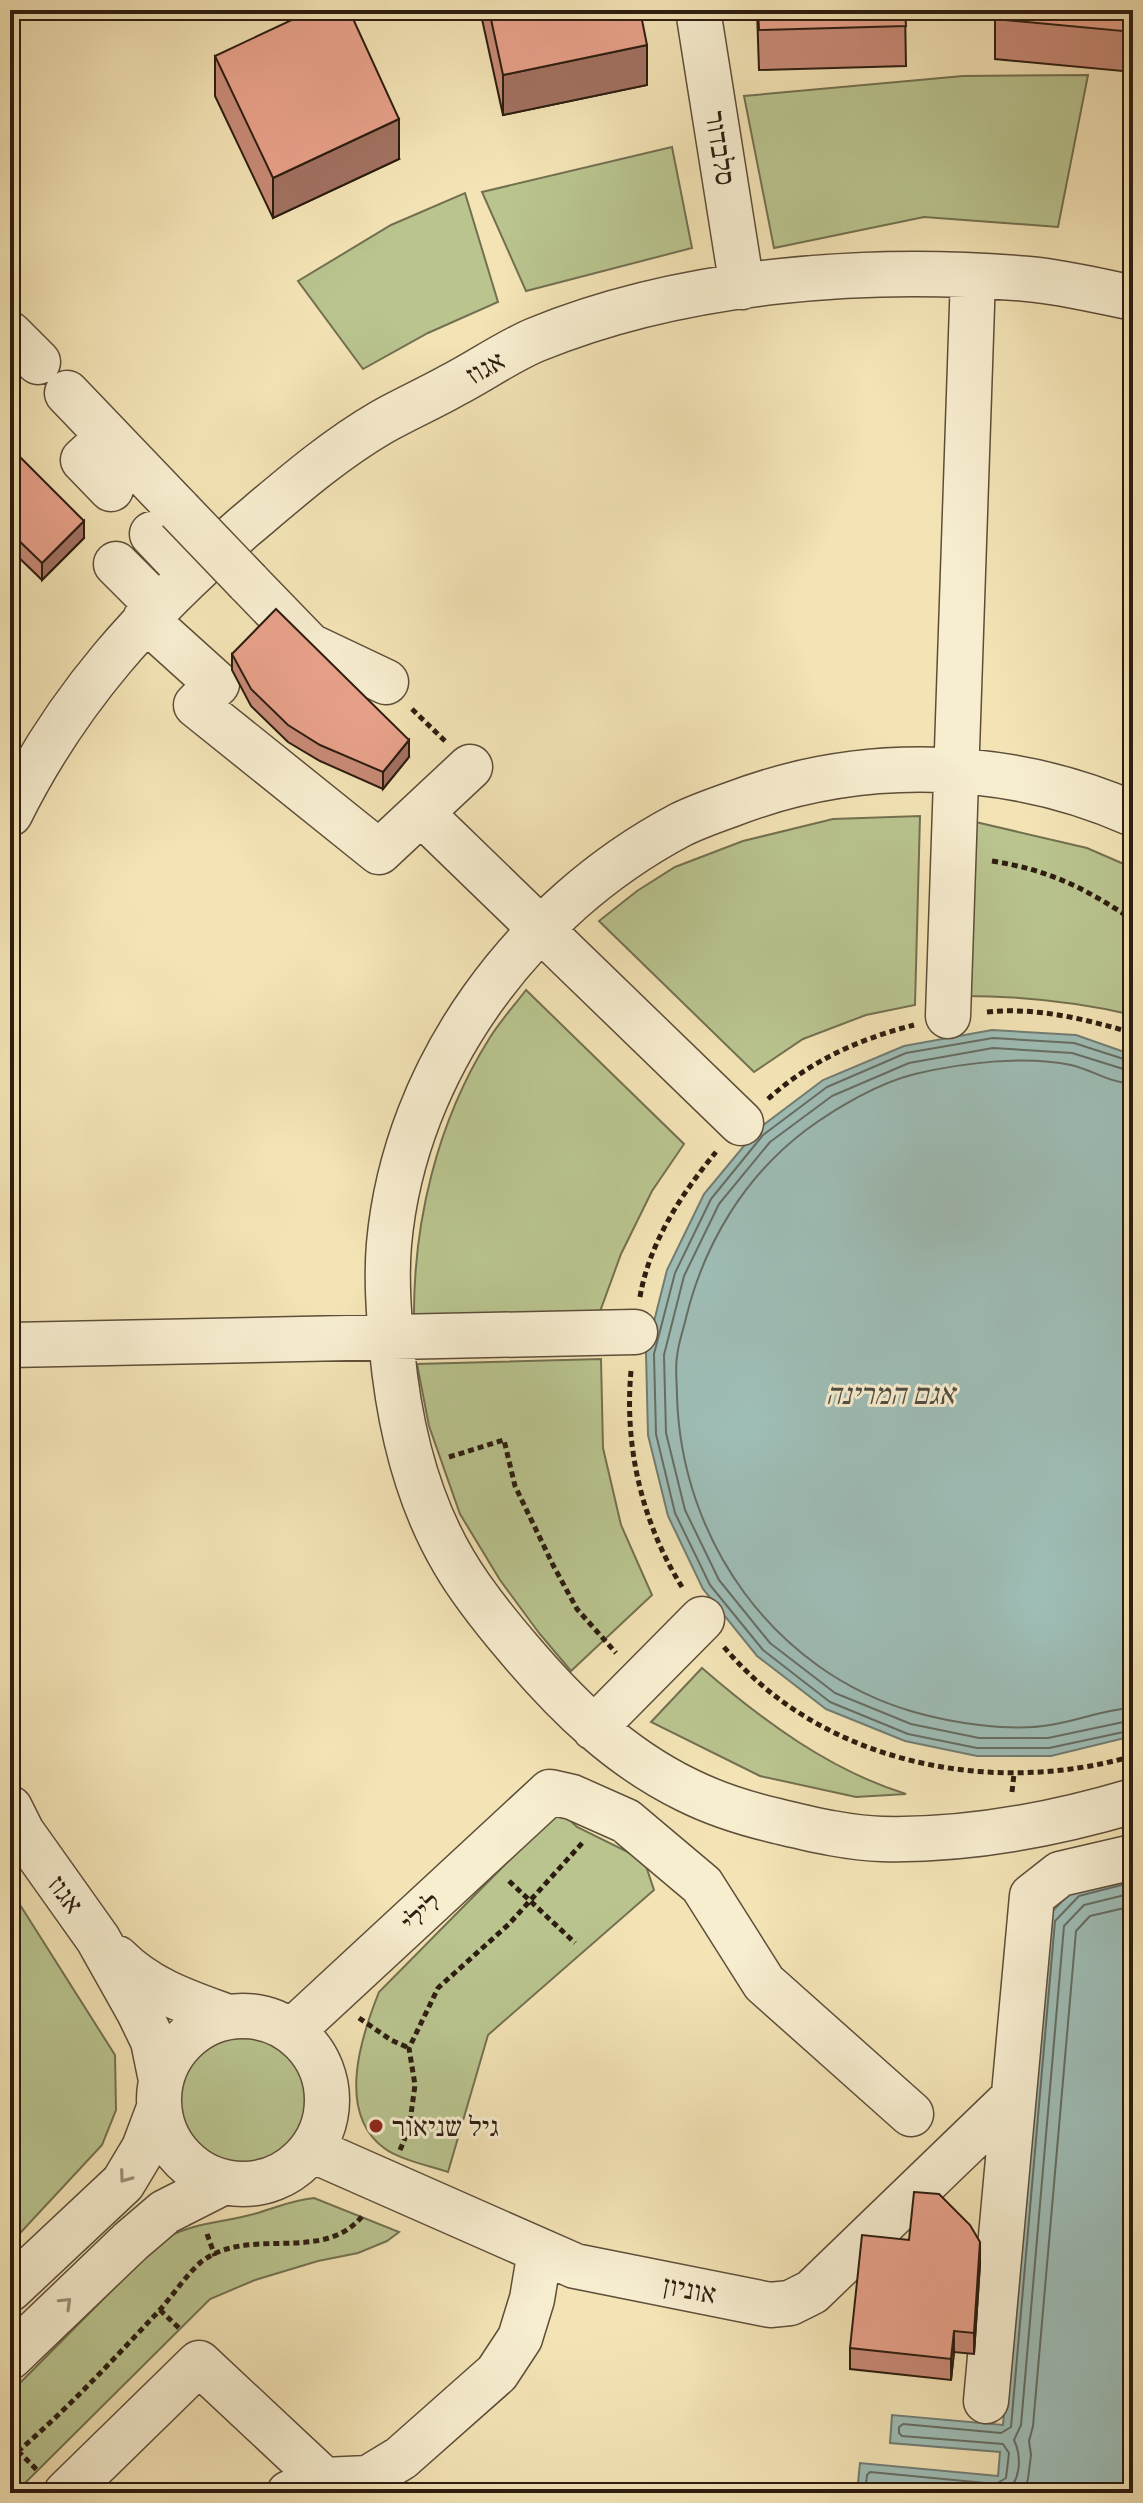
<svg xmlns="http://www.w3.org/2000/svg" width="1143" height="2503" viewBox="0 0 1143 2503" font-family="'IM FELL English','Frank Ruhl Libre',serif">
	<style>
		.green { fill: #b9c48f; stroke: #737050; stroke-width: 2 }
		.water { fill: #9ebdb6; stroke: #717d74; stroke-width: 2 }
		.lines { fill: none; stroke-linecap: round; stroke-linejoin: round }
		.shore { stroke: #666d63; stroke-width: 2 }
		.minor-casing { stroke: #5e4e39; stroke-width: 47 }
		.path { stroke: #2d1d10; stroke-width: 5; stroke-dasharray: 6 4; stroke-linecap: butt }
		.minor { stroke: #f7edcf; stroke-width: 44 }
		.minor-bridge-casing { stroke: #5e4e39; stroke-width: 47; stroke-linecap: butt }
		.minor-bridge { stroke: #f7edcf; stroke-width: 44 }
		.wall { fill: #c88a77; stroke: #2d1d10; stroke-width: 2 }
		.shaded-wall { fill: #a27161; stroke: #2d1d10; stroke-width: 2 }
		.building { fill: #e8a18a; stroke: #2d1d10; stroke-width: 2 }
		.oneway { stroke: #9c8f79 }
		.poi-dot { fill: #8f2418; stroke: #f7edcf; stroke-width: 3 }
		.labels { text-anchor: middle; stroke-width: 6; stroke-linejoin: round; paint-order: stroke }
		.street-label { font-size: 28px; fill: #2d1d10; stroke: #f7edcf }
		.poi-label { font-size: 28px; fill: #2d1d10; stroke: #f7edcf; text-anchor: start }
		.water-label { font-size: 30px; font-style: italic; fill: #4f4d42; stroke: #f7edcf }
	</style>
	<rect width="100%" height="100%" fill="#f3e3b5"/>
	<filter id="stains"><feTurbulence type="fractalNoise" baseFrequency=".0025" numOctaves="4"/><feColorMatrix values="0 0 0 0 .2 0 0 0 0 .09 0 0 0 0 .02 0 0 0 .5 -.17"/></filter>
	<radialGradient id="worn" r=".72"><stop offset=".6" stop-color="#630" stop-opacity="0"/><stop offset="1" stop-color="#630" stop-opacity=".3"/></radialGradient>
	<path class="green" d="M1088,75L1058,227L924,217L774,248L744,96L963,76Z
		M672,147L692,248L526,291L482,192Z
		M465,193L498,302L428,333L363,369L298,281L391,225Z
		M920,816L915,1005L866,1015L803,1039L754,1072L599,921L637,891L675,867L743,841L833,819Z
		M967,820L1087,848L1133,868V1015C1074,1001 1022,996 962,996Z
		M526,990L684,1144L652,1191L621,1254L598,1317L414,1320C413,1223 437,1122 489,1039C500,1021 514,1006 526,990Z
		M601,1359L603,1448L621,1525L652,1595L571,1671L539,1633L500,1580L460,1514L429,1426L417,1364Z
		M702,1668C762,1720 829,1770 906,1794L856,1797L760,1776L651,1722Z
		M559,1810L577,1827L644,1860L654,1890L488,2035L448,2172C430,2166 398,2159 384,2148C336,2112 361,2037 379,1992Z
		M10,1889L115,2055L116,2110L102,2145L10,2244Z
		M173 2100a71 71 0 1 1 142 0a71 71 0 1 1-142 0Z
		M314,2198L399,2232L387,2241L358,2253L318,2261L255,2280L210,2299L15,2493H10V2393L163,2239C196,2222 220,2223 254,2214C275,2208 292,2200 314,2198Z"/>
	<path class="water" d="M992,1030L1076,1035L1133,1055V1736L1051,1756H977L905,1741L826,1709L757,1656L703,1589L668,1516L648,1435L646,1353L667,1270L704,1194L758,1129L823,1080L904,1046Z
		M1133,1874V2493H857L860,2463L998,2476L1000,2452L890,2443L892,2415L1003,2425L1047,1917L1075,1888Z"/>
	<g class="lines">
		<path class="shore" d="M1133,1062L1074,1043L993,1038L906,1053L827,1087L763,1135L711,1199L675,1273L654,1354L656,1434L675,1513L710,1585L763,1650L830,1702L908,1734L977,1748H1049L1133,1730
			M1133,1072L1072,1053L993,1048L909,1063L832,1096L770,1142L719,1204L684,1276L664,1355L666,1433L685,1510L719,1580L770,1643L835,1693L911,1724L979,1738H1048L1133,1720
			M1133,1084C1111,1083 1092,1070 1071,1065C1025,1055 961,1063 915,1074C878,1083 836,1108 806,1130C744,1177 704,1244 686,1318C683,1331 678,1344 677,1357C675,1369 677,1383 677,1396C681,1540 774,1672 914,1712C952,1723 1011,1732 1050,1725C1078,1721 1105,1709 1133,1708
			M865,2493L867,2475L870,2472L996,2484L1006,2478L1009,2453L1003,2444L902,2436L899,2433V2427L903,2424L1001,2433L1011,2427L1055,1921L1079,1896L1133,1882
			M875,2493L876,2486L880,2483L983,2493
			M1004,2493C1021,2483 1022,2457 1014,2440L1021,2425L1064,1926L1084,1905L1133,1893
			M1023,2493L1028,2479L1031,2455L1029,2441L1033,2426L1076,1931L1090,1916L1133,1906"/>
		<defs>
			<path id="minor" d="M698,10L742,287
				M10,334L38,362
				M67,393L179,510
				M108,437L83,460L111,489
				M152,534L190,574
				M116,564L157,605
				M248,582L310,646L386,682
				M145,619L217,684L196,705L379,852L470,767
				M421,813L741,1123
				M10,814C68,697 146,612 244,527C288,490 332,451 382,422C405,409 430,398 453,385C480,371 507,352 535,340C683,279 870,265 1028,279C1063,282 1099,291 1133,298
				M1133,814C1006,758 859,755 730,805C713,811 696,817 680,825C525,907 405,1067 389,1244C386,1279 389,1316 392,1350C399,1424 416,1498 454,1562C472,1593 495,1621 518,1648C566,1705 619,1757 687,1790C715,1804 747,1814 777,1821C811,1829 847,1838 882,1839C967,1841 1052,1825 1133,1801
				M948,1016L973,276
				M10,1345L635,1332
				M594,1728L702,1619
				M10,1808L22,1832L98,1939L139,2012L153,2041L161,2080
				M117,1958C149,1990 187,2002 228,2017
				M159 2100a84 84 0 1 1 168 0a84 84 0 1 1-168 0Z
				M292,2031L550,1792L572,1797L626,1821L702,1885L764,1983L911,2114
				M312,2150L575,2266L770,2305L790,2303L812,2292L1013,2098
				M10,2289L123,2183L144,2148L159,2108
				M10,2357L131,2241L165,2212L224,2182
				M986,2401L1032,1896L1060,1874L1133,1857
				M66,2493L199,2363L324,2480
				M289,2493L324,2480L368,2478L401,2458L497,2373L520,2338L532,2299L540,2251"/>
		</defs>
		<use href="#minor" class="minor-casing"/>
		<path class="path" d="M412,709L445,741
			M992,861C1049,870 1085,888 1133,920
			M987,1012C1037,1007 1085,1019 1133,1033
			M768,1099C810,1061 859,1039 914,1025
			M640,1297C649,1243 682,1193 716,1152
			M631,1371C624,1446 642,1523 682,1587
			M449,1457L504,1440L515,1486L553,1565L577,1609L616,1653
			M724,1647C822,1764 991,1797 1133,1756
			M1012,1792L1014,1774
			M509,1881L575,1943
			M359,2018L391,2040L409,2048
			M400,2150L409,2129L415,2085L409,2048L438,1988L509,1924L584,1841
			M207,2234L215,2256
			M160,2310L181,2330
			M18,2451L37,2470
			M10,2458C63,2414 110,2363 157,2313C172,2297 185,2276 201,2262C250,2224 324,2266 364,2214"/>
		<use href="#minor" class="minor"/>
		<defs>
			<path id="minor-bridge" d="M179,510L248,582"/>
		</defs>
		<use href="#minor-bridge" class="minor-bridge-casing"/>
		<use href="#minor-bridge" class="minor-bridge"/>
	</g>
	<path class="wall" d="M480,10H640L647,85L503,115Z
		M757,10H905L906,66L759,70Z
		M1133,10V72L995,59V19Z
		M215,56L399,159L273,218L215,96Z
		M10,447L84,538L42,580L10,549Z
		M232,654L409,757L383,789L320,761L288,742L251,706L232,670Z
		M980,2264L974,2354L954,2352L951,2380L850,2369V2348Z"/>
	<path class="shaded-wall" d="M647,45V85L503,115V75Z
		M399,119V159L273,218V178Z
		M84,521V538L42,580V563Z
		M409,740V757L383,789V772Z
		M980,2242V2264L974,2354V2333Z
		M954,2331V2352L951,2380V2359Z"/>
	<path class="building" d="M313,10H349L399,119L273,178L215,56Z
		M489,10H640L647,45L503,75Z
		M758,10H905L906,26L759,30Z
		M995,10H1133V32L995,19Z
		M10,447L84,521L42,563L10,532Z
		M276,609L409,740L383,772L320,745L288,725L251,689L232,654Z
		M914,2192L939,2194L970,2225L980,2242L974,2333L954,2331L951,2359L850,2348L862,2235L909,2240Z"/>
	<defs><path id="oneway-chevron" d="M-2-3.5L2.5 0L-2 3.5" fill="none" stroke-width="1.6" stroke-linecap="round" stroke-linejoin="round" transform="scale(2)"/></defs>
	<g class="oneway">
		<use href="#oneway-chevron" transform="translate(125 2177) rotate(126)"/>
		<use href="#oneway-chevron" transform="translate(66 2303) rotate(-44)"/>
	</g>
	<circle class="poi-dot" cx="376" cy="2126" r="8"/>
	<g class="labels">
		<g class="street-label">
			<text transform="translate(721 148) rotate(81)" y="10">סלבדור</text>
			<text transform="translate(485 367) rotate(-29)" y="10">אגוז</text>
			<text transform="translate(66 1894) rotate(54)" y="10">אגוז</text>
			<text transform="translate(421 1912) rotate(-43)" y="10">לילי</text>
			<text transform="translate(690 2289) rotate(11)" y="10">אוניון</text>
		</g>
		<g class="poi-label">
			<text x="392" y="2136">גיל שניאור</text>
		</g>
		<g class="water-label">
			<text x="890" y="1404">אגם המרינה</text>
		</g>
	</g>
	<rect width="1143" height="2503" fill="none" stroke="#f3e3b5" stroke-width="40"/>
	<rect x="12" y="12" width="1119" height="2479" fill="none" stroke="#2d1d10" stroke-width="4"/>
	<rect x="20" y="20" width="1103" height="2463" fill="none" stroke="#2d1d10" stroke-width="2"/>
	<rect width="100%" height="100%" filter="url(#stains)"/>
	<rect width="100%" height="100%" fill="url(#worn)"/>
</svg>
